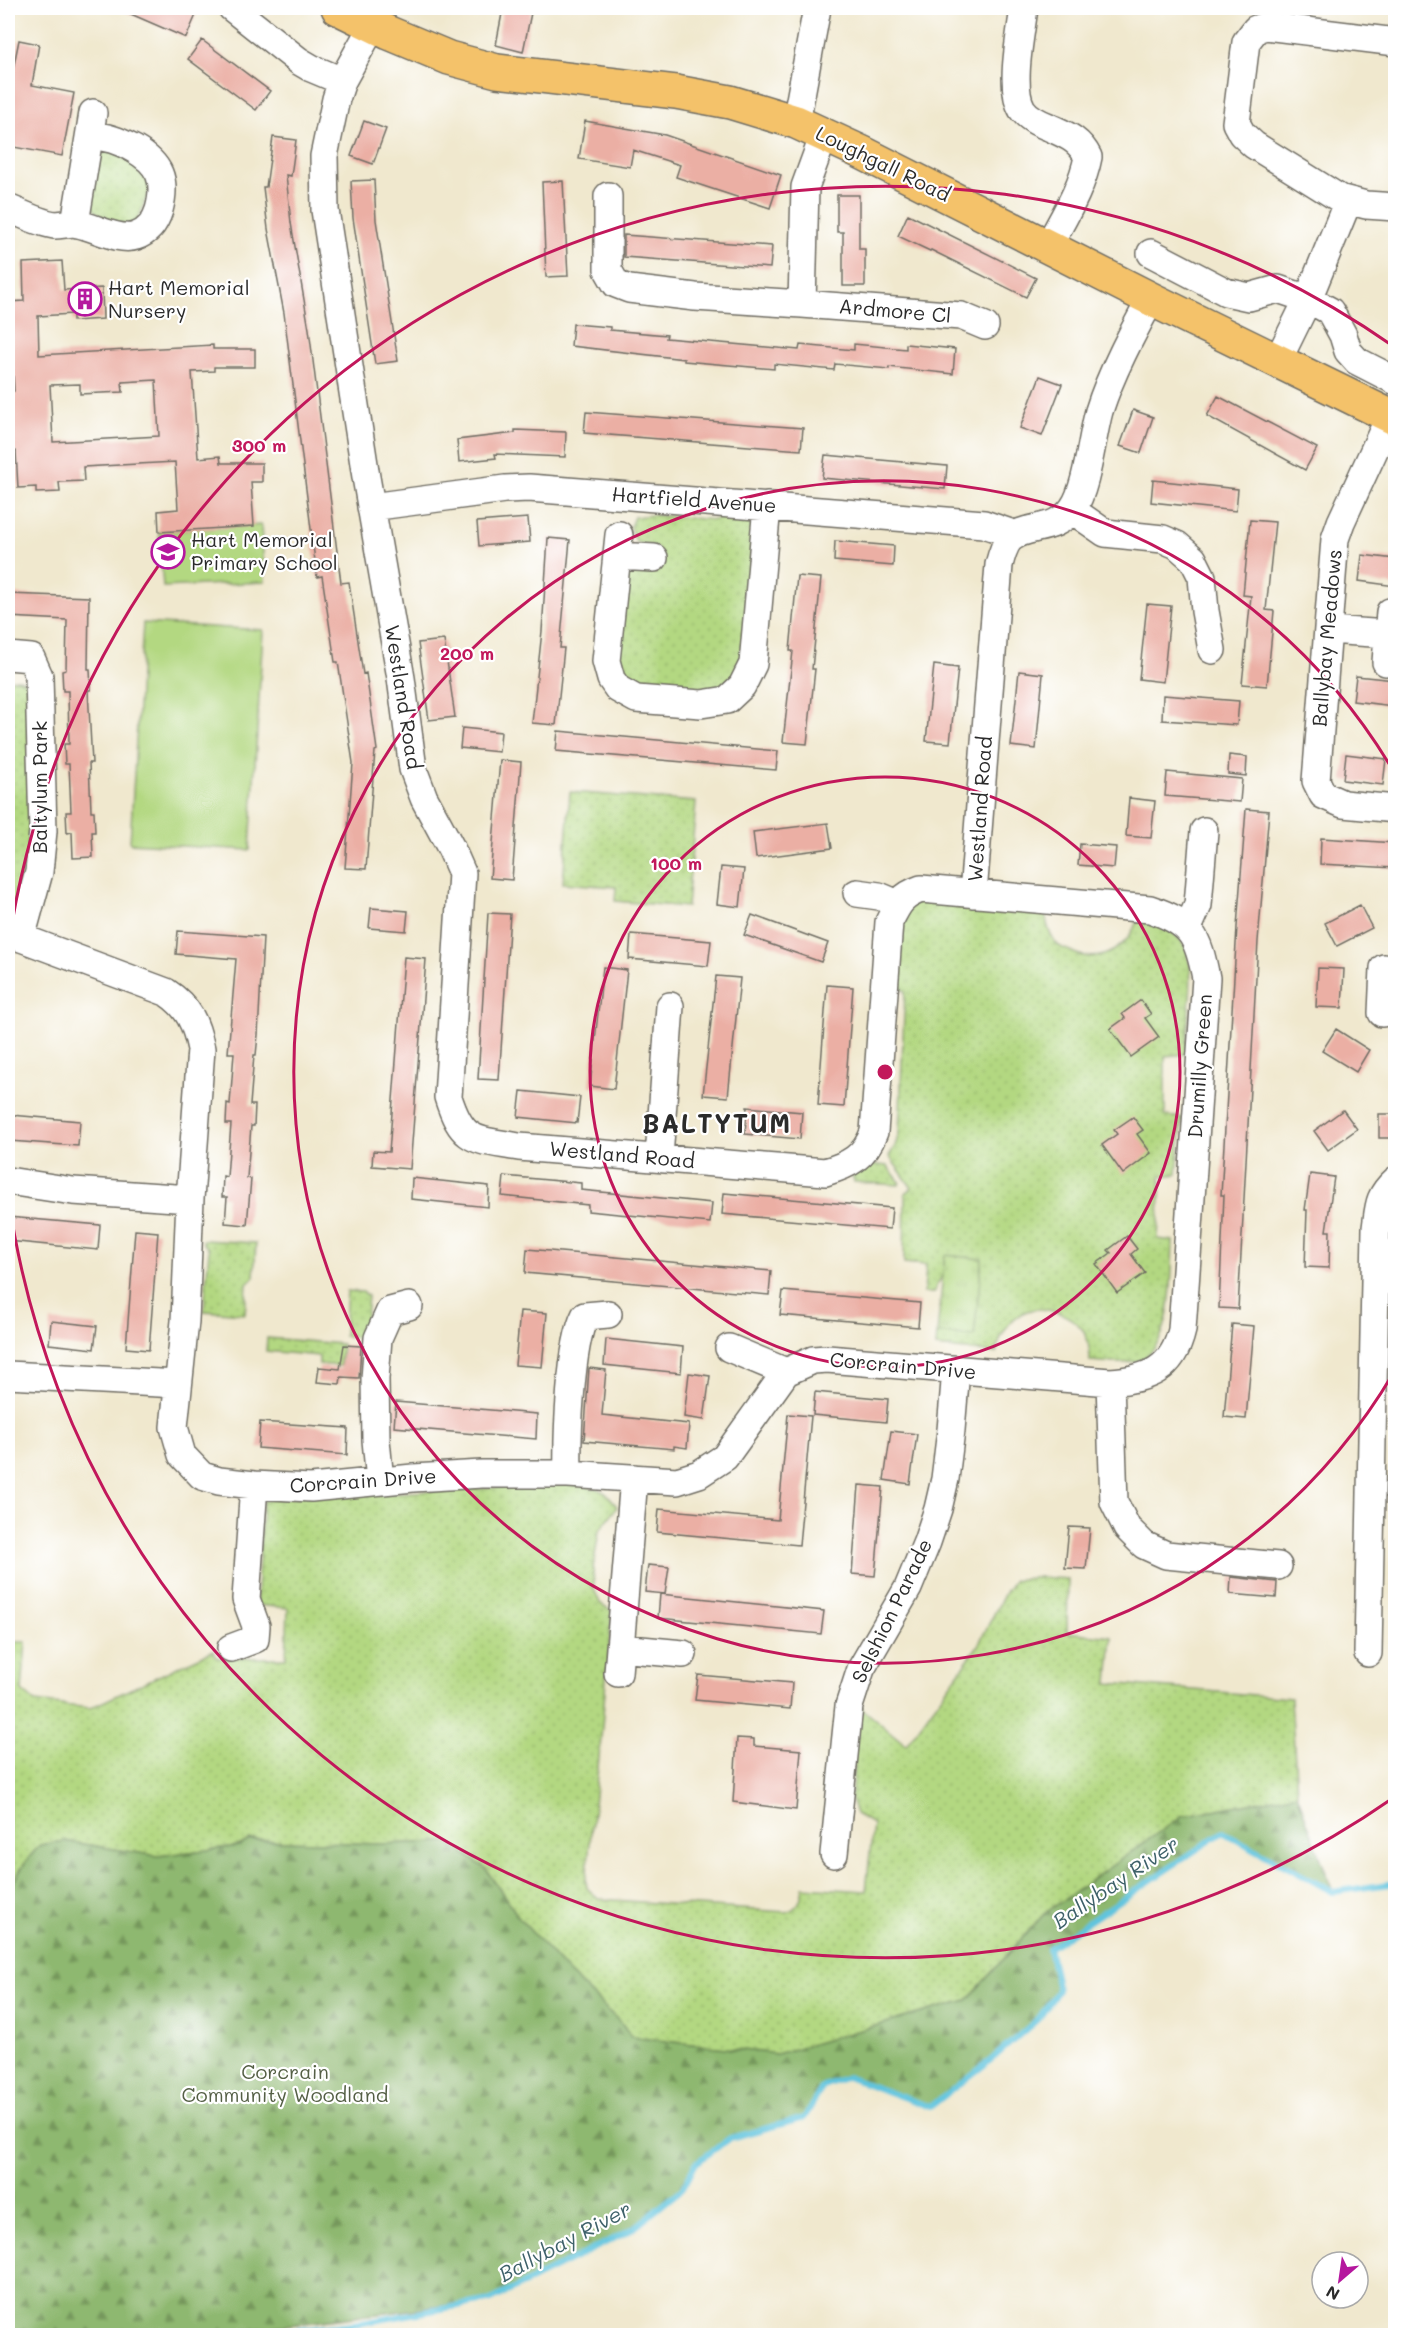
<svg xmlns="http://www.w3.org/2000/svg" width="1403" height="2343" viewBox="0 0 1403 2343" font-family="Mali,sans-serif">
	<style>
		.grass { fill: url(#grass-dots); stroke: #6f8256; stroke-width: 1.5 }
		.forest { fill: url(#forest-firs); stroke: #5c724d; stroke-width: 1.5 }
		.park { fill: url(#park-tufts); stroke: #6f8256; stroke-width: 1.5 }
		.garden { fill: #b3d881; stroke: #6f8256; stroke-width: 1.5 }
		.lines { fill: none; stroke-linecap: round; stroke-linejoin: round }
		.stream { stroke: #60c4de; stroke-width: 6 }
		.building { fill: #ebafa4; fill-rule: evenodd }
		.minor-casing { stroke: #706d64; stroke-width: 30 }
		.major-casing { stroke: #706d64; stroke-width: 36 }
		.minor { stroke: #fff; stroke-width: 27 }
		.major { stroke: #f4c26a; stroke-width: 33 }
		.ring { fill: none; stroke: #c2185b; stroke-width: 3 }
		.labels { text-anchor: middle; stroke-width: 4.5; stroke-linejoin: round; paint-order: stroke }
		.street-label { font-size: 20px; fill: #2b2b2b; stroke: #fff }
		.poi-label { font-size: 20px; fill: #2b2b2b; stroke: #fff; text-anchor: start }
		.park-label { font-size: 20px; fill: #545f45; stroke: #fff }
		.water-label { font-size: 21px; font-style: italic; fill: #3e616a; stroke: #fff }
		.district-label { font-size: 26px; font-weight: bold; letter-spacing: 1.5px; fill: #2b2b2b; stroke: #fff }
		.centre { fill: #c2185b; stroke: #fff; stroke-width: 3 }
		.ring-label { font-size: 18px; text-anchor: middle; font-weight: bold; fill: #c2185b; stroke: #fff; stroke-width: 4.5; stroke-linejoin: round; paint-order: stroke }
	</style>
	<defs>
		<pattern id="grass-dots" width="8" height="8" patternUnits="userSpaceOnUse" patternTransform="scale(1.5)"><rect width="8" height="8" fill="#b3d881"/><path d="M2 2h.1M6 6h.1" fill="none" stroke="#9aba70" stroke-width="1.8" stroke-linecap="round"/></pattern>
		<pattern id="forest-firs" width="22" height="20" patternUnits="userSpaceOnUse" patternTransform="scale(1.5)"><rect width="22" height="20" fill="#8eb86f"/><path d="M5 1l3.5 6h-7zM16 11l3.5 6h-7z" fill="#74965b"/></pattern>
		<pattern id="park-tufts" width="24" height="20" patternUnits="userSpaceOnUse" patternTransform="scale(1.5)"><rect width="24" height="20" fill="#b3d881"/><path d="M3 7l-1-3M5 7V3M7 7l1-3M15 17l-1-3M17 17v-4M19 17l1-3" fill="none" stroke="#9aba70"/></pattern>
	</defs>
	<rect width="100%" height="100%" fill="#fff"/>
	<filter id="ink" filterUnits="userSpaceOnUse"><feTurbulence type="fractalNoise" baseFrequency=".0167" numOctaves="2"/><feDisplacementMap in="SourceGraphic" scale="12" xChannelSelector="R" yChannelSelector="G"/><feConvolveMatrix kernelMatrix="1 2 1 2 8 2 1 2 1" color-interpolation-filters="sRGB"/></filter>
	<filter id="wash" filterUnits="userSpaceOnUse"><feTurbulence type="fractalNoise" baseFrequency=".008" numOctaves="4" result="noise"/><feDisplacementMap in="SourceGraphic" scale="24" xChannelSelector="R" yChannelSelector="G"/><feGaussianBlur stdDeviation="1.35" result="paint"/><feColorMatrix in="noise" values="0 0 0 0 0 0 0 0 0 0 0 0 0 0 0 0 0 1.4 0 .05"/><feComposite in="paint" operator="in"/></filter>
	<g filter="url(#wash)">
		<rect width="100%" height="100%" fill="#f0e8ce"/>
		<path class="grass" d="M106,144L154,179L135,226C116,226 87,215 88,191C88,177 93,162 95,149Z
			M722,505L753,510L749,662L715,691L645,692L619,672L618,656L626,576L632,566L658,548L636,542L630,527L634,517L653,515L716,520Z
			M19,679L29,683L34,861L14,914H8V680Z
			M570,792L696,802L687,907L615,901L616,887L563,883Z
			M914,899L1045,910C1046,921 1049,937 1058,945C1061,948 1067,949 1070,951C1100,967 1130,947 1138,917C1187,931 1193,950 1190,997C1188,1016 1187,1035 1186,1054L1165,1056V1116L1182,1118L1177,1174L1161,1176L1158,1239L1173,1241C1171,1274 1175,1340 1142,1359C1128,1366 1105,1362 1090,1361C1090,1350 1089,1340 1083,1330C1076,1321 1066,1315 1056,1312C1023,1301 1003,1323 996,1353L936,1347L937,1333L974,1336L945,1255L943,1275L936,1286L934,1293H924L926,1265L904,1263L905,1194L912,1188L889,1156L895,1146L899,1133L905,991L892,983L900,918Z
			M864,1163L887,1166L900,1182L899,1185L854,1182L852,1176Z
			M203,1240L256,1243L254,1277L247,1284L245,1314L204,1311L209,1249L203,1243Z
			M347,1291L363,1292L368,1296L364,1338L344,1336Z
			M267,1338L342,1344L340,1366L319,1364V1356L266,1351Z
			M566,1484C589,1487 605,1485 617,1507L599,1531L593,1568L594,1589L600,1603L612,1611L601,1738L586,1881L587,1888L598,1899L786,1912C800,1908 801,1899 803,1887L866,1891L873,1824L856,1814L851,1800L859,1706L906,1745L977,1647L1006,1591L1014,1580L1039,1577L1068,1579L1067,1632L1112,1637L1108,1683L1291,1698L1297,1794L1182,1816L1044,1914L967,2000L777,2054L631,2037L623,2025L567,1971L520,1919L485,1868L446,1842L379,1844L250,1840L239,1846L158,1856L64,1841L40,1845L26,1861L8,1891V1642H26L22,1691L35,1702L90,1708L214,1650L217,1658H286L288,1608L256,1605L263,1501L311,1494L396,1493Z"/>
		<path class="forest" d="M1297,1794L1333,1892L1223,1832L1049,1948L1058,1990L1039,2018L992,2059L930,2107L848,2077L823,2086L804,2118L730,2138L696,2163L682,2189L633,2229L491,2300L209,2335H8V1891L26,1861L40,1845L64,1841L158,1856L239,1846L250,1840L379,1844L446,1842L485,1868L520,1919L567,1971L623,2025L631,2037L777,2054L967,2000L1044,1914L1182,1816Z"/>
		<path class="park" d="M945,1255L982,1259L974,1337L937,1333Z"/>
		<path class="garden" d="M261,525L265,582L163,587L159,532Z
			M143,623L263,630L250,850L130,843Z"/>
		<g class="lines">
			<path class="stream" d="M226,2336L294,2331L362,2323L491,2300L633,2229L682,2189L696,2163L730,2138L804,2118L823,2086L847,2077L930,2107L992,2059L1039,2018L1058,1990L1049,1948L1223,1832L1333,1892L1396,1883"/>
		</g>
		<g id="blocks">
			<path class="building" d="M117,8H178L196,15L186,38Z
				M503,8H532L523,52L496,45Z
				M19,40L39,44L32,85L74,93L62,156L8,146V94Z
				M202,40L270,91L256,110L188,59Z
				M364,121L386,129L373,164L351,156Z
				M585,121L665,135L781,175L770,208L676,177L680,165L633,150L630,167L579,159Z
				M273,137L296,140L291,176L286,175L291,223L309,329L341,583L349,582L363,674L366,673L377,750L375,751L366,869L345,868L353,763L338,662H335L322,576L317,577L284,313L268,229L263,187H266Z
				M374,180L376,220L398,361L375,364L353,218L351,181Z
				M563,181L568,276L546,277L542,182Z
				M837,195H859V249H865V286H843V232H837Z
				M908,214L1036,278L1026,297L931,250L930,251L898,236Z
				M624,235L772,246L770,268L624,257Z
				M62,261L64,290L102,288L103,319L73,321V314L38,316L39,355L213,345V349H255V367H214V371L192,372L198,458L220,456L221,463H262V482H251L254,526L159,532L158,511L178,509L175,462L83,467L84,481L59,482L60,492L36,493V487L18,488L16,451L8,452V394L14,391L11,335H8V302L24,301L23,263ZM156,380L159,436L53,442L50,385L80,384V394L123,392L122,382Z
				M573,324L610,327V330L667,335L666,338L799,350L800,345L854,350V344L906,349V344L955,349L953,374L889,367V369L835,364L834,370L774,364V369L684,361V359L571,346Z
				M1040,376L1062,384L1042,436L1020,428Z
				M1218,396L1317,448L1305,470L1207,416Z
				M1133,410L1153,417L1141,453L1120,446Z
				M586,412L803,428L801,450L584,433Z
				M515,430L566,432L565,457L495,454L496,458L459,462L457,440L515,433Z
				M825,455L947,466L945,489L822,478Z
				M1153,480L1238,489L1236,511L1151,502Z
				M528,518L530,542L479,546L477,522Z
				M1250,520L1275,522L1266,610L1274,611L1267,686L1242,684L1251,596L1243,595Z
				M548,538L570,540L560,648H564L556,725L532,723L542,631Z
				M835,541L894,546L893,566L834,561Z
				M1362,555L1395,559V586L1359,581Z
				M797,576L821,578L812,669H815L807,744L783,742L793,651H790Z
				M8,594L89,597L88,669H90L91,690H88L92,763H89L91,811H94L95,832H92L93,857L73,858L72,832L67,833L66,812H71L69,764H65L64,744H69L68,691H63L62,671L66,670L67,620L8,617Z
				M1147,604L1171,606L1163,682L1139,679Z
				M444,640L455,717L429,720L418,643Z
				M934,665L958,668L950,743L926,741Z
				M1019,671L1043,674L1036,749L1011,746Z
				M1356,676L1395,680L1393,706L1353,701Z
				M1163,695L1239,701L1237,725L1162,720Z
				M462,728L501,732L499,752L460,748Z
				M558,731L778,751L776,770L556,751Z
				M1346,754L1386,759L1383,785L1343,780Z
				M1229,755L1247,757L1246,776L1228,774Z
				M500,760L521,762L512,880L490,878Z
				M1167,772L1242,779L1240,802L1165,796Z
				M1129,798L1155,801L1151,838L1126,836Z
				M1246,809L1269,811L1258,941L1238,1309L1219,1308L1224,1195H1221L1237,927Z
				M828,823L832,848L756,858L753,832Z
				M1321,838L1395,843V868L1320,864Z
				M1080,844L1116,847L1114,868L1078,865Z
				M721,867L744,869L740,907L717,904Z
				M1360,905L1372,928L1337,946L1325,923Z
				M371,908L408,911L406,931L369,928Z
				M488,913L510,914L499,1080L478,1079Z
				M752,915L828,943L821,962L744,935Z
				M178,931L263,937L258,1035L256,1055H254L250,1105H255L254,1126H251L247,1178L251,1179L247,1225L225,1223L227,1197H222L223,1176L227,1177L231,1124H226L227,1103L230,1104L234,1053H228L236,959L176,954Z
				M631,934L711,941L708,966L629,959Z
				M404,957L426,959L410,1169L372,1166L373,1151L389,1152Z
				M603,967L627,970L614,1089L590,1086Z
				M1318,968L1344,969L1342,1008L1316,1007Z
				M716,976L740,978L728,1097L703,1095Z
				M827,985L853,987L844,1107L818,1105Z
				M1141,1000L1151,1014L1145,1018L1159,1037L1131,1057L1110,1029L1125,1018L1122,1014Z
				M1336,1029L1369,1050L1356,1072L1322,1051Z
				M521,1091L580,1097L577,1123L518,1117Z
				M747,1107L802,1112L800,1139L745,1134Z
				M1343,1110L1357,1129L1328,1150L1314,1131Z
				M1379,1114H1395V1138H1379Z
				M11,1115L80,1121L78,1146L10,1141Z
				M1133,1117L1143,1130L1137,1134L1151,1153L1123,1174L1102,1145L1117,1134L1114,1130Z
				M1310,1174L1334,1177L1326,1231H1330L1329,1268L1305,1267L1307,1210H1305Z
				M504,1176L581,1183V1190L712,1203L710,1223L588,1211V1205L502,1196Z
				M412,1178L489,1186L488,1207L411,1199Z
				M724,1193L892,1208L890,1229L722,1214Z
				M8,1217L100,1225L98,1250L8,1241Z
				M135,1230L158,1232L149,1350L126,1348Z
				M1127,1236L1137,1249L1131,1254L1145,1273L1117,1293L1096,1264L1111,1253L1108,1250Z
				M527,1249L771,1271L769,1295L525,1273Z
				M783,1291L920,1303L918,1327L780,1315Z
				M520,1311L547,1313L542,1367L515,1365Z
				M51,1321L97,1326L94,1349L49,1344Z
				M1232,1324L1254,1326L1246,1419L1224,1417Z
				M606,1339L683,1347L681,1373L604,1365Z
				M344,1345L361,1346L359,1378L341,1377L340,1384L317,1382L319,1367L340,1369Z
				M589,1368L606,1370L602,1415L689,1424L687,1448L674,1446V1449L584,1441Z
				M689,1373L710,1376L704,1420L684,1417Z
				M815,1392L888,1399L886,1422L813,1415Z
				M396,1402L537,1414L536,1439L394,1427Z
				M788,1414L811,1416L799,1545L657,1532L659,1509L778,1520Z
				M260,1422L348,1428L347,1455L258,1448Z
				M891,1431L917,1434L910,1484L884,1480Z
				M859,1485L883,1487L875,1576L852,1574Z
				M1069,1527L1090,1528L1086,1569L1065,1568Z
				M648,1565L669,1567L665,1594L645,1592Z
				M1231,1577L1277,1582L1276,1598L1230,1594Z
				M660,1594L824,1611L821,1634L658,1618Z
				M698,1675L792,1683L790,1709L695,1700Z
				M737,1738L754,1739V1746L801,1750L796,1810L733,1802Z"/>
		</g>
	</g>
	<g filter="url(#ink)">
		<use href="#blocks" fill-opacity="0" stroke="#706d64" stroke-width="1.5"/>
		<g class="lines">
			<defs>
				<path id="minor" d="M232,8L299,61L311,68L342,81
					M1024,8C1021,33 1009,87 1022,109C1028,118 1039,123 1049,127C1066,135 1079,139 1088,157C1082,189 1063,218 1048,247
					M1396,42L1266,26L1256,29L1246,42L1236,123L1242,134L1254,145L1339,198L1366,205L1396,207
					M796,122L817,8
					M608,196V270L616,284L629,289L695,297L802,304L805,187L824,135
					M8,208C22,214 39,223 55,225C63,225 71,222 78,224C95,227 119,242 136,236C148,232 155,223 159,210C167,180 160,164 134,149C119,141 107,136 90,136
					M75,223L93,113
					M1151,253L1226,292L1249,297L1278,289L1308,299L1330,311L1343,335L1348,351L1357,361L1396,381
					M802,304L961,316L985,326
					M1278,360L1308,299L1348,201
					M1390,416L1341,522L1335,539L1316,781L1323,795L1343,804L1396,809
					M371,507L505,489L529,488L984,524L1016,535
					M1072,510L1105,533L1163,539L1177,545L1193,559L1202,577L1205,611L1212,650
					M619,535L606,661L611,679L618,689L636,699L701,704L727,700L742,686L753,664L767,506
					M617,556L654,558
					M1328,630L1388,634
					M8,656L31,658L39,676L43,831L39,872L21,938
					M1386,662L1390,612
					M857,893L879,896L898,904
					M973,894L999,565C1001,557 1004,546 1009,540C1025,523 1055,534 1073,508C1087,489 1092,436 1099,411C1111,373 1132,334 1151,299
					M1188,928L1198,905L1204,831
					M8,933L166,992C189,1007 196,1024 201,1049L190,1199L185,1321L174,1427L182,1455L202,1476L219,1481L254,1485L311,1488L413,1478L482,1474H568L677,1481L699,1474L725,1457L786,1372L813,1360L827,1359L1110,1382C1148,1379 1173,1370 1182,1330L1206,978C1198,936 1192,923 1150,909L921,889C901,896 898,904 889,922L874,1132C865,1157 849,1165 825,1172L519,1147C475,1139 463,1144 448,1097L462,873L451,848L424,798L413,769L401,678L366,477L325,210L324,156L336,99L342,81L373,25
					M1382,1013L1384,968
					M659,1157L670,1006
					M8,1181L73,1191L190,1199
					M729,1348L786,1372
					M8,1375L178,1384
					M1110,1382L1114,1502L1127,1528L1144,1545L1166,1555L1278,1566
					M568,1474C567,1438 570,1345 585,1316L608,1314
					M380,1481L376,1440L375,1379L378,1338L390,1311L409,1306
					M231,1648L255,1639L256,1626L246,1599L254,1485
					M620,1648L683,1654
					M1368,1653L1376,1228C1379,1206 1378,1196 1396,1180
					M618,1673L634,1478
					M834,1854L849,1706L861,1669L908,1588L927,1542L938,1509L945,1479L951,1430L956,1370"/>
				<path id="major" d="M338,8L389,33L449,58L497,71L676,92L730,102L796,122L863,153L1151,299L1396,419"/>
			</defs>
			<use href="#minor" class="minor-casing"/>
			<use href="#major" class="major-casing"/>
			<use href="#minor" class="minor"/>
			<use href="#major" class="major"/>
		</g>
	</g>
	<g class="ring">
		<circle cx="885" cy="1072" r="295"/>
		<path d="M1394 1372A591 591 0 1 1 1394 772"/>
		<path d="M1393 1798A886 886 0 0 1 8 1195M8 949A886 886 0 0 1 1393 346"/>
	</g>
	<defs>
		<symbol id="building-ring" viewBox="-11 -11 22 22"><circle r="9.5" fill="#fff" stroke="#b5179e" stroke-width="1.5"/><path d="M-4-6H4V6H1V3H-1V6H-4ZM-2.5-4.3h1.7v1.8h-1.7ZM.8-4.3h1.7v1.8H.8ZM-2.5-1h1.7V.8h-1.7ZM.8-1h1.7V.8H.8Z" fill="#b5179e"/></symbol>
		<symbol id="school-ring" viewBox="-11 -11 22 22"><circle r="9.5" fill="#fff" stroke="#b5179e" stroke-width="1.5"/><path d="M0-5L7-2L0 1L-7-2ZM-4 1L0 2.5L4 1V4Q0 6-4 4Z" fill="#b5179e"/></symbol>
	</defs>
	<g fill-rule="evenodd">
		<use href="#building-ring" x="66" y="280" width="38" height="38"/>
		<use href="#school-ring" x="149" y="533" width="38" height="38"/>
	</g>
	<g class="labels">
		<g class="street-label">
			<text transform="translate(883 164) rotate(26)" y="7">Loughgall Road</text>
			<text transform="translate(895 311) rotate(5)" y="7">Ardmore Cl</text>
			<text transform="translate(694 500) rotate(4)" y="7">Hartfield Avenue</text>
			<text transform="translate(1327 638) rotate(-85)" y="7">Ballybay Meadows</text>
			<text transform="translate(403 697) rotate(81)" y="7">Westland Road</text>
			<text transform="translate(40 787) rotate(-90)" y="7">Baltylum Park</text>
			<text transform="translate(980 809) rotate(-86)" y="7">Westland Road</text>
			<text transform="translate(1200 1066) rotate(-86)" y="7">Drumilly Green</text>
			<text transform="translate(622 1155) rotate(5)" y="7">Westland Road</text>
			<text transform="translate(903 1366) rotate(5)" y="7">Corcrain Drive</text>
			<text transform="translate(363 1481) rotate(-4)" y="7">Corcrain Drive</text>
			<text transform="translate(892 1611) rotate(-64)" y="7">Selshion Parade</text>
		</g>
		<g class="poi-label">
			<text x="108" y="295">Hart Memorial<tspan x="108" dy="23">Nursery</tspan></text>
			<text x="191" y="547">Hart Memorial<tspan x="191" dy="23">Primary School</tspan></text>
		</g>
		<g class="park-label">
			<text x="285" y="2079">Corcrain<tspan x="285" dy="23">Community Woodland</tspan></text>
		</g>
		<g class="water-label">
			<text transform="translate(1116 1883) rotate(-34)" y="7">Ballybay River</text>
			<text transform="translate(565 2242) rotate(-28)" y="7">Ballybay River</text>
		</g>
		<g class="district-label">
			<text x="717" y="1133">BALTYTUM</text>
		</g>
	</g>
	<circle cx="885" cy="1072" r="9" class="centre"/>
	<g class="ring-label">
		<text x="259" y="452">300 m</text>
		<text x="467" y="660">200 m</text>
		<text x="676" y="870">100 m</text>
	</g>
	<rect width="1403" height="2343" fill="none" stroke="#fff" stroke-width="30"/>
	<g transform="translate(1340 2280) rotate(209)"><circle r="28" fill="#ffffff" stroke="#aaaaaa" stroke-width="1.5"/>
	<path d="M0-4.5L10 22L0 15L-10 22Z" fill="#b5179e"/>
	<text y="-9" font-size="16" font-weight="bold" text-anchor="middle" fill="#2b2b2b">N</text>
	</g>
</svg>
